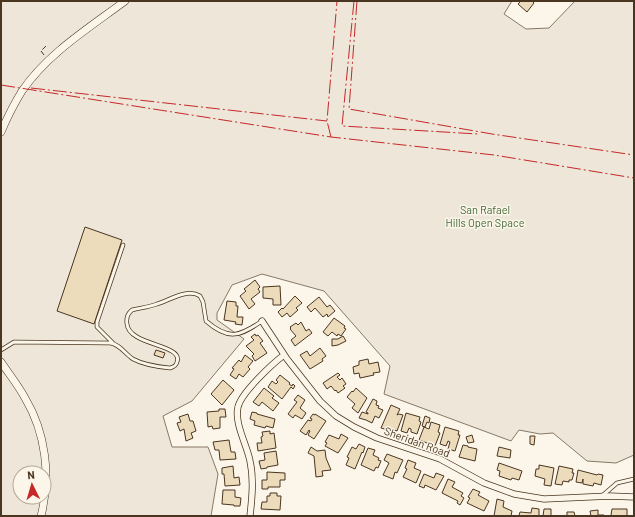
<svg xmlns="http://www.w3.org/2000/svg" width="635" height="517" viewBox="0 0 635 517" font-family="Barlow,sans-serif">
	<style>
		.green { fill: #ede6d9; stroke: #887966; fill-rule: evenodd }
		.building { fill: #ecdcbc; stroke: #4a3520 }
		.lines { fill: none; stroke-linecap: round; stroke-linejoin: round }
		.service-casing { stroke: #4a3520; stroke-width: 4.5 }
		.minor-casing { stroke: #4a3520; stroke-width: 7 }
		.tertiary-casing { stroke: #4a3520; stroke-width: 8 }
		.service { stroke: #fbf6e9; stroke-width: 3 }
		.minor { stroke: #fbf6e9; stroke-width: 5.5 }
		.tertiary { stroke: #fbf6e9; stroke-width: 7 }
		.fence { stroke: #4a3520; stroke-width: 1; stroke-dasharray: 5 2; stroke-linecap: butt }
		.power { stroke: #c62828; stroke-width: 1; stroke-dasharray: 14 3 2 3; stroke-linecap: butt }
		.labels { text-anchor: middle; stroke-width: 3; stroke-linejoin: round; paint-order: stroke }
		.park-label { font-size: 11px; fill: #436837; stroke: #fbf6e9 }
		.street-label { font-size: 11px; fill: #4a3520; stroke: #fbf6e9 }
	</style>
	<rect width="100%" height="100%" fill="#fbf6e9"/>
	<path class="green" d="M1,1H512L504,14L526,29L549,28L575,1H634V455L616,463L587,461L553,433L540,434L519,430L511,441L384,394L390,366L324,291L262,274L232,285L217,313V320L244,339L192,401L163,416L172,447H208L218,474L211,516H1ZM20,473H44V497H20Z"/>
	<path class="building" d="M521,1H532L534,3L527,12L518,4Z
		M85,227L122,240L94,324L57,311Z
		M255,280L260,287L258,289L260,292L251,299L255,304L249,309L240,296L246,291L244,289Z
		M280,286L281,305H273V299L263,298V287Z
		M295,296L302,303L296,308L298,310L290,317L287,313L282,317L278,312L282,308L283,309Z
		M319,297L327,307L330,305L335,311L328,317L327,314L323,317L315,308L311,312L307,307Z
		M227,301L236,302V306H238L237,317H243L242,325L235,324L236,322L224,320Z
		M334,318L345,326L344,328L346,329L341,336L338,334L337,336L332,332L328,336L323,332Z
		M301,322L306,331L309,329L312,333L295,346L291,340L296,336L290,329L291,328L290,327L296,323L298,325Z
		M255,334L256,336L258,335L263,341L260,343L267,353L255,361L252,356L254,354L246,346L254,340L251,337Z
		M343,336L346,341L338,345L332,346V339H338Z
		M320,348L326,356L322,359L323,361L310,369L300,355L307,351L310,356Z
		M156,350L165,353L163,358L154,355Z
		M245,355L253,361L248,367L250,369L243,377L239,374L236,379L230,375L234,369L232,368L239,360L241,362Z
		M368,359L369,364L378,362L380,372L373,373L374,375L360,378L359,373L354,374L353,367L359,365V361Z
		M338,373L340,375L337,377L340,380L342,378L346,384L343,386L345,388L338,393L336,390L335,391L331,386L327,389L323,383Z
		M280,375L290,383L289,384L292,386L293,384L295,386L293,389L291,387L282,399L268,387L272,381L276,384L278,382L276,380Z
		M223,380L234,390L222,405L211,394Z
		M264,388L274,396L272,398L279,403L273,411L262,402L259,406L253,402Z
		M356,388L367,398L358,413L352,408L355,404L347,397L352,391L353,392Z
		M298,395L305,400L300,408L306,413L302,419L295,415L293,418L288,414L297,402L294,400Z
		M373,399L377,401L376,405L379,406L378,408L383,410L379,418L375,416L372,423L366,420L359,418L362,412L368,414V413L366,412Z
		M391,405L400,409L397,415L399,414L403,415L397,431L389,428L388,430L381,428Z
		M219,409H225L226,417H220V428L213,429L212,426L208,427L207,412L219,411Z
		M252,412L257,413V414L275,419L273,428L266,426L265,428L254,425L255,421L250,419Z
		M406,413L420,417L419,421L421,422L417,434L411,432V429L409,428L407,433L401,431Z
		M188,414L190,421H193L196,431L191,433L193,438L186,441L184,429L180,431L177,423L181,422L179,417Z
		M313,414L315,415V414L326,421L314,439L308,435L310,431L309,430L306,435L300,431L308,420L311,421L312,419L310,418Z
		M425,416L430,418L429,423L427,422L425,427L422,426Z
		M431,422L440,425L438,432L440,433L435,446L419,440L424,427L429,429Z
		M445,427L459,431L458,435H460L455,451L448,449L450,442L448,441L446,446L440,444Z
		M270,431V434L274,433L276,448L258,451L257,443H262L261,437L263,436L262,432Z
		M341,434L348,438L338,453L325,446L327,443L325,442L329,435L339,439Z
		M472,435L474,442L468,443L466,437Z
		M530,436H535L534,445L530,444Z
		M229,440L231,452H235L236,459L220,460L219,450H215L213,442Z
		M359,444L365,447L363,453L362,452L355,469L346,465L349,458L347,457L352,447L356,449Z
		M463,445L468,446V447L477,449L475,461L459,457Z
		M311,447L317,451L325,450L326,458L331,470L322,471L323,476L316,477L314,456L308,453Z
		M499,447L511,450L510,458L497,456Z
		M368,448L375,450L373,455L379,458L378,460L381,461L378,468L376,467L374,471L361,465Z
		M276,451L278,465L267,467V468L261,469L259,461L265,460L264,453Z
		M387,454L403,460L397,473L395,472L393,479L383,475L389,463L384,460Z
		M408,460L416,463L414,468L421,471L416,483L403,477L407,469L405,468Z
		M499,463L522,471L519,480L512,478L511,480L499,476L500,471L497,470Z
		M539,465L554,468L551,486L544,485L545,479L535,476L536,469H539Z
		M233,466L234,478L239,477L240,485L225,486L224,474H222V468Z
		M559,466L573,469L572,473H574L572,480H569V482L563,481L562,485L555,484Z
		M578,470L597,475L598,474L603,475L601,485L594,483L593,486L583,484V479L582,483L576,482Z
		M267,472L285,473V480H280V487H268V489H262V480H267Z
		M436,473L444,476L436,490L425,485L424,488L419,486L424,474L434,478Z
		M448,479L455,482L452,487L463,493L461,496L464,498L460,505L457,503L458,501L442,493Z
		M473,489L480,492L478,495L489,501L484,511L467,503L470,498L468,497Z
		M223,490H235V497L241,498L240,506H234V505L222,504Z
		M270,493H277V496H281L280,510L261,509L262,502H267V496H270Z
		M497,499L504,501L503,507L512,511L511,516H494Z
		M532,508L539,509V516H519L520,512L531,513Z
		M544,509H551V515L552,516H543Z
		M612,509H627V516H613L611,515Z
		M598,510V515H604V516H591L590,511Z
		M567,512H574L575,516H587H567Z"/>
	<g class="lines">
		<defs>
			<path id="service" d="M113,343L97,327V322L123,245
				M1,350L14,342L110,343C120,344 125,354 133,359C144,365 159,367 170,368C174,367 176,366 177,362C184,344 129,346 127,324C126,318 127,314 132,310C140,308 149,307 157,304C170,300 187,288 200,296L203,302L206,321C229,341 240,336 262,321
				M602,496L617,483L634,479"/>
			<path id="minor" d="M262,321L287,359L320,401L336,416L354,427L377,438L440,459L484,483L514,494L544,499L610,496L634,497
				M250,516C252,498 254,479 250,461C247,445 234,423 238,407C241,393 272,364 284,355"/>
			<path id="tertiary" d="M1,132C7,118 14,104 22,91C48,53 89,28 125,1
				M1,362C9,374 18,385 25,398C46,433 51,477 41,516"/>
		</defs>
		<use href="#service" class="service-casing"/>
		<use href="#minor" class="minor-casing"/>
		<use href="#tertiary" class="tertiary-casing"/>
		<use href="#service" class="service"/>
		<use href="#minor" class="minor"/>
		<use href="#tertiary" class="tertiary"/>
		<path class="fence" d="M44,55L41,51L46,46"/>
		<path class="power" d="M354,1L342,126L478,134
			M357,1L349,109L492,134L634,155
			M1,85L331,137L494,155L634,178
			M31,88L327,121
			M331,137L327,121L337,1"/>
	</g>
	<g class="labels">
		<g class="park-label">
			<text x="485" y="214">San Rafael<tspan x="485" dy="13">Hills Open Space</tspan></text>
		</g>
		<g class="street-label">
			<text transform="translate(417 442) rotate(20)" y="4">Sheridan Road</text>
		</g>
	</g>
	<rect width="635" height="517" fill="none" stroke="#4a3520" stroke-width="4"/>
	<g transform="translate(32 485) rotate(355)"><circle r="19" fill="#fbf6e9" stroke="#b4a999"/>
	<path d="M0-3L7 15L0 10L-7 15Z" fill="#c62828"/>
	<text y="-6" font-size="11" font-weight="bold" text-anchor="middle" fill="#4a3520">N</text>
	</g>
</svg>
